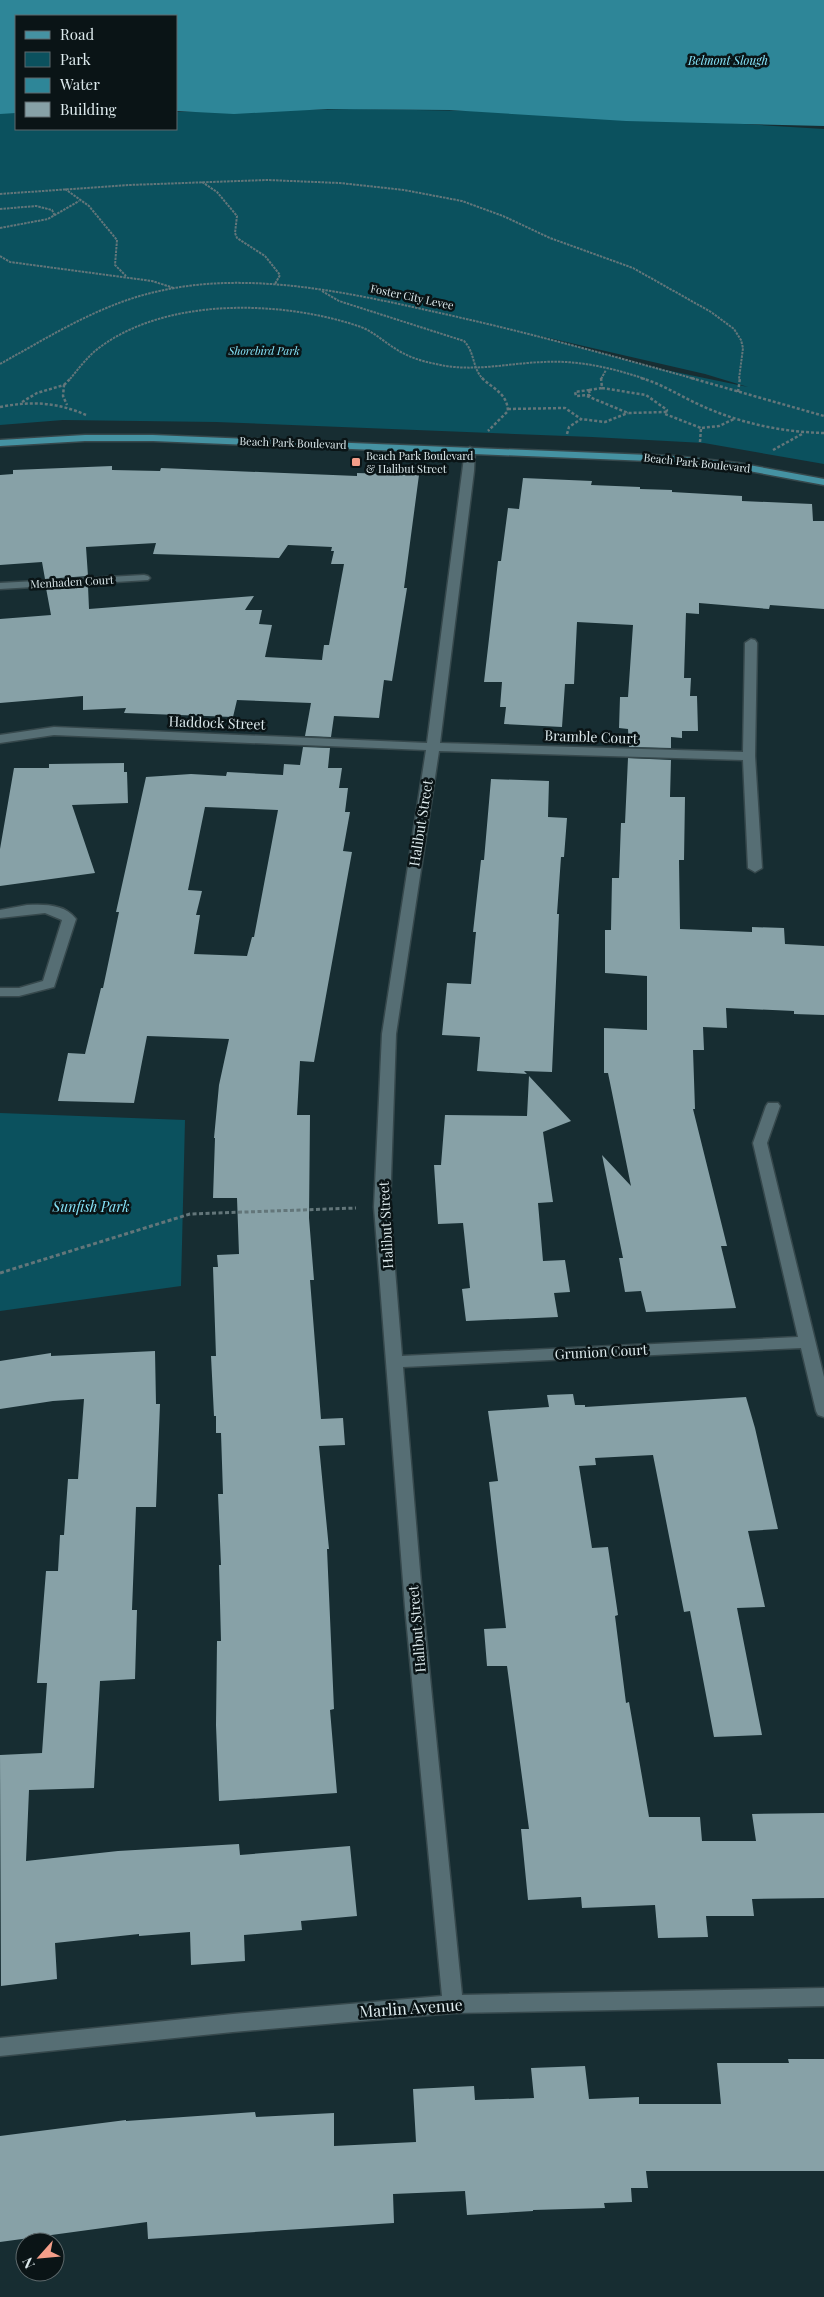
<svg xmlns="http://www.w3.org/2000/svg" width="824" height="2297" viewBox="0 0 824 2297" font-family="'Playfair Display',serif">
	<style>
		.green { fill: #0b515e; fill-rule: evenodd }
		.water { fill: #2e8698 }
		.building { fill: #87a1a7; fill-rule: evenodd }
		.lines { fill: none; stroke-linecap: round; stroke-linejoin: round }
		.minor-casing { stroke: #36484c; stroke-width: 3 }
		.major-casing { stroke: #36484c; stroke-width: 3 }
		.path-far2 { stroke: #63767a; stroke-width: 2; stroke-dasharray: 2.5 1; stroke-linecap: butt }
		.path-far1 { stroke: #63767a; stroke-width: 2.5; stroke-dasharray: 3 2; stroke-linecap: butt }
		.path { stroke: #63767a; stroke-width: 3; stroke-dasharray: 4 2.5; stroke-linecap: butt }
		.minor { fill: #566e74; fill-rule: evenodd }
		.major { fill: #4592a2; fill-rule: evenodd }
		.poi-dot { fill: #f49e89; stroke: #0a1416; stroke-width: 2 }
		.labels { text-anchor: middle; stroke-width: 5; stroke-linejoin: round; paint-order: stroke }
		.far-street-label { font-size: 11px; fill: #dce9ec; stroke: #0a1416 }
		.far-park-label { font-size: 11px; font-style: italic; fill: #86e3f8; stroke: #0a1416 }
		.far-poi-label { font-size: 11px; fill: #dce9ec; stroke: #0a1416; text-anchor: start }
		.far-water-label { font-size: 12px; font-style: italic; fill: #85e2f7; stroke: #0a1416 }
		.street-label { font-size: 14px; fill: #dce9ec; stroke: #0a1416 }
		.park-label { font-size: 14px; font-style: italic; fill: #86e3f8; stroke: #0a1416 }
		.near-street-label { font-size: 16px; fill: #dce9ec; stroke: #0a1416 }
	</style>
	<rect width="100%" height="100%" fill="#172d32"/>
	<path class="green" d="M0,104L16,105V129H176V112L354,109L476,111L629,117L824,129V464L704,443L592,437L216,422L63,420L0,425ZM536,335L705,374L748,387L651,367Z
		M0,1113L185,1120L181,1286L0,1311Z"/>
	<path class="water" d="M0,0H824V126L626,121L449,110L328,109L234,114L176,111V16H16V113L0,114Z"/>
	<path class="building" d="M112,466V470L160,471L161,468L357,476V473L419,475L404,588H407L392,681L384,680L379,718L334,716L331,737L305,736L311,703L237,700L233,717L124,713L126,708L83,710V696L0,703V619L51,615L46,588L88,586L89,609L254,596L245,610H262L259,624L272,625L265,657L322,660L324,645H329L344,564H331L334,551H331L332,547L288,545L279,558L153,554L156,543L86,547L88,576L45,579L42,562L0,565V475L13,474V470Z
		M523,478L592,481L591,485L640,487V489L672,490V492L742,496V501L812,504L813,521H824V609L770,605L769,609L699,603V614L686,613L684,678H691L690,696H697L698,731H682V738L671,737V748L629,747L628,729L619,728L620,697H628L633,625L577,622L574,684H565L562,727L504,724L506,707H500L502,682H484L498,561H501L508,508L519,509Z
		M303,747L330,748L328,768H342L339,788H348L345,812H350L343,851L352,852L314,1062L300,1061L297,1115H310L309,1218L314,1280H310L321,1419L343,1418L345,1445L319,1446L329,1549H327L334,1709L330,1710L337,1793L219,1801L216,1725L217,1641H221L219,1565H221L218,1494H223L221,1433H216V1416H214L211,1356H216L213,1267H218L217,1255L239,1254L237,1198H213L215,1138H214L219,1085L229,1039L147,1036L134,1103L58,1101L68,1053L85,1054L101,988H103L119,912H116L146,777L191,774L226,776L227,772L283,775L284,764L300,765ZM205,807L278,810L254,937H252L247,956L194,954L200,915H196L202,891L188,890Z
		M628,758L671,760L670,797H685L684,860H679L680,929L752,932V927L784,928L785,944L824,946V1015L794,1014V1011L726,1008L727,1028L703,1027L704,1050H693L695,1109H693L727,1246H721L736,1308L646,1312L641,1291L625,1292L619,1258H623L602,1155L631,1186L608,1073H604V1028L647,1030V976L605,973V930H611L612,878H619L621,823H625Z
		M124,763V772H127L128,803L72,805L95,873L0,886V849L14,768H49V764Z
		M491,779L549,781L548,817L567,818L564,857H561L557,914H559L552,1072L524,1071L527,1074L477,1071L480,1037L442,1035L447,983L471,984L476,932H473L481,860H484Z
		M529,1076L571,1121L543,1132L553,1202L538,1203L543,1261L565,1260L570,1292L554,1293L558,1317L466,1321L462,1289L470,1288L463,1223L438,1224L434,1165H441L445,1115L527,1116Z
		M155,1351L156,1404H160L156,1507H136L132,1610H137L135,1679L100,1681L94,1788L29,1790L26,1861L118,1851L239,1844L240,1855L350,1846L357,1916L301,1921L302,1930L244,1935L245,1961L191,1965L190,1932L139,1936V1934L55,1943L57,1979L1,1986L0,1755L42,1753L47,1683H37L46,1571H58L60,1535H64L68,1479H78L84,1399L53,1401L0,1409V1361L51,1353V1356Z
		M573,1394L575,1405H585V1407L746,1397L755,1428L778,1529L748,1531L765,1607L737,1608L762,1735L714,1737L690,1611L684,1612L653,1455L595,1458L596,1465L579,1466L592,1548L608,1547L618,1615L615,1616L626,1703L629,1702L649,1817H700L702,1841H756L752,1814L824,1813V1898L752,1899L754,1916H706L708,1937L658,1938L655,1905L582,1908L581,1897L528,1900L521,1829H529L507,1666H487L484,1629L506,1628L489,1482L498,1481L488,1411L549,1407L547,1395Z
		M788,2059H824V2171H646L648,2188H631L632,2202L604,2203L605,2208L533,2210V2211L467,2215L465,2191L393,2194L394,2223L148,2239L147,2222L0,2242V2136L126,2120V2121L255,2112L256,2117L334,2113V2146L416,2142L413,2089L474,2086L475,2100L534,2098L531,2068L585,2066L589,2099L639,2097V2104H721L717,2063H789Z"/>
	<g class="lines">
		<defs>
			<path id="minor" d="M470,447L475,450L474,471L440,743L743,752L745,643L751,639L755,640L757,643L755,756L762,868L755,872L748,868L743,760L439,751L396,1034L390,1207L402,1356L798,1337L753,1143L766,1106L768,1103H778L780,1106L767,1143L824,1377V1417L818,1415L816,1411L801,1348L403,1367L423,1607L462,1995L824,1988V2006L453,2013L233,2032L0,2056V2038L233,2014L442,1996L405,1607L374,1207L382,1034L426,750L54,735L0,743V735L54,727L427,743L465,450Z
				M144,575L148,576L150,578L148,580L0,589V583Z
				M27,905C44,904 65,904 76,919L54,987L19,996H0V988H19L43,981L62,920L45,913L0,918V910Z"/>
			<path id="major" d="M85,435H153L674,456L738,463L824,479V485L738,469L674,462L153,441H85L0,446V440Z"/>
		</defs>
		<use href="#minor" class="minor-casing"/>
		<use href="#major" class="major-casing"/>
		<path class="path-far2" d="M202,182L217,192L237,216L235,233L237,238L265,256L280,275L275,284
			M65,189L89,206L117,240L115,265L126,276
			M0,194L129,185L267,180L340,183L404,190L462,201L503,216L550,238L633,268L711,312L734,329L741,340L743,348L739,379
			M0,209L36,206L52,210L55,216
			M0,228L48,219L79,201
			M0,256L10,262L152,281L174,288
			M322,291L339,301L464,341C475,352 472,368 483,379
			M0,364C47,338 94,308 147,294C240,269 342,291 435,312C523,331 609,355 695,379
			M70,379C78,369 86,359 95,351C163,296 283,300 361,327C374,332 384,342 396,349C411,359 429,363 446,366C479,371 511,363 544,362C578,360 613,368 645,379
			M601,379L606,370"/>
		<path class="path-far1" d="M482,378C493,389 507,393 508,411L488,431
			M601,378L602,388L646,395L667,410L665,414L701,428
			M641,378C662,384 680,396 700,405C739,423 781,432 824,433
			M691,378L824,416
			M64,385L71,378
			M589,390L590,395L576,396L575,392Z
			M589,390L602,388
			M738,392L740,378
			M587,396L628,413L666,412
			M22,402L37,393L64,385L63,396L67,405
			M0,407C31,401 57,402 86,415
			M508,409L565,408L581,419
			M567,434L569,427L581,419L605,422L628,413
			M700,442L701,428L719,426L734,419
			M773,450L802,434"/>
		<path class="path" d="M0,1273L190,1214L356,1208"/>
		<use href="#minor" class="minor"/>
		<use href="#major" class="major"/>
	</g>
	<rect class="poi-dot" x="351" y="457" width="10" height="10" rx="2.5"/>
	<g class="labels">
		<g class="far-street-label">
			<text transform="translate(412 297) rotate(12)" y="4">Foster City Levee</text>
			<text transform="translate(293 443) rotate(2)" y="4">Beach Park Boulevard</text>
			<text transform="translate(697 463) rotate(6)" y="4">Beach Park Boulevard</text>
			<text transform="translate(72 582) rotate(-3)" y="4">Menhaden Court</text>
		</g>
		<g class="far-park-label">
			<text x="264" y="355">Shorebird Park</text>
		</g>
		<g class="far-poi-label">
			<text x="366" y="460">Beach Park Boulevard<tspan x="366" dy="13">&amp; Halibut Street</tspan></text>
		</g>
		<g class="far-water-label">
			<text x="728" y="65">Belmont Slough</text>
		</g>
		<g class="street-label">
			<text transform="translate(217 723) rotate(2)" y="5">Haddock Street</text>
			<text transform="translate(591 737) rotate(2)" y="5">Bramble Court</text>
			<text transform="translate(421 823) rotate(-81)" y="5">Halibut Street</text>
			<text transform="translate(386 1225) rotate(-93)" y="5">Halibut Street</text>
			<text transform="translate(601 1352) rotate(-3)" y="5">Grunion Court</text>
			<text transform="translate(417 1629) rotate(-95)" y="5">Halibut Street</text>
		</g>
		<g class="park-label">
			<text x="91" y="1212">Sunfish Park</text>
		</g>
		<g class="near-street-label">
			<text transform="translate(411 2008) rotate(-4)" y="6">Marlin Avenue</text>
		</g>
	</g>
	<rect x="15" y="15" width="162" height="115" fill="#0a1416" stroke="#5e696c"/>
	<rect x="25" y="31" width="25" height="8" fill="#4592a2" stroke="#5e696c"/>
	<text x="60" y="40" font-size="15" fill="#dce9ec">Road</text>
	<rect x="25" y="52" width="25" height="15" fill="#0b515e" stroke="#5e696c"/>
	<text x="60" y="65" font-size="15" fill="#dce9ec">Park</text>
	<rect x="25" y="78" width="25" height="15" fill="#2e8698" stroke="#5e696c"/>
	<text x="60" y="90" font-size="15" fill="#dce9ec">Water</text>
	<rect x="25" y="102" width="25" height="15" fill="#87a1a7" stroke="#5e696c"/>
	<text x="60" y="115" font-size="15" fill="#dce9ec">Building</text>
	<g transform="translate(40 2257) rotate(243)"><circle r="24" fill="#0a1416" stroke="#5e696c"/>
	<path d="M0-4L9 19L0 12L-9 19Z" fill="#f49e89"/>
	<text y="-8" font-size="14" font-weight="bold" text-anchor="middle" fill="#dce9ec">N</text>
	</g>
</svg>
